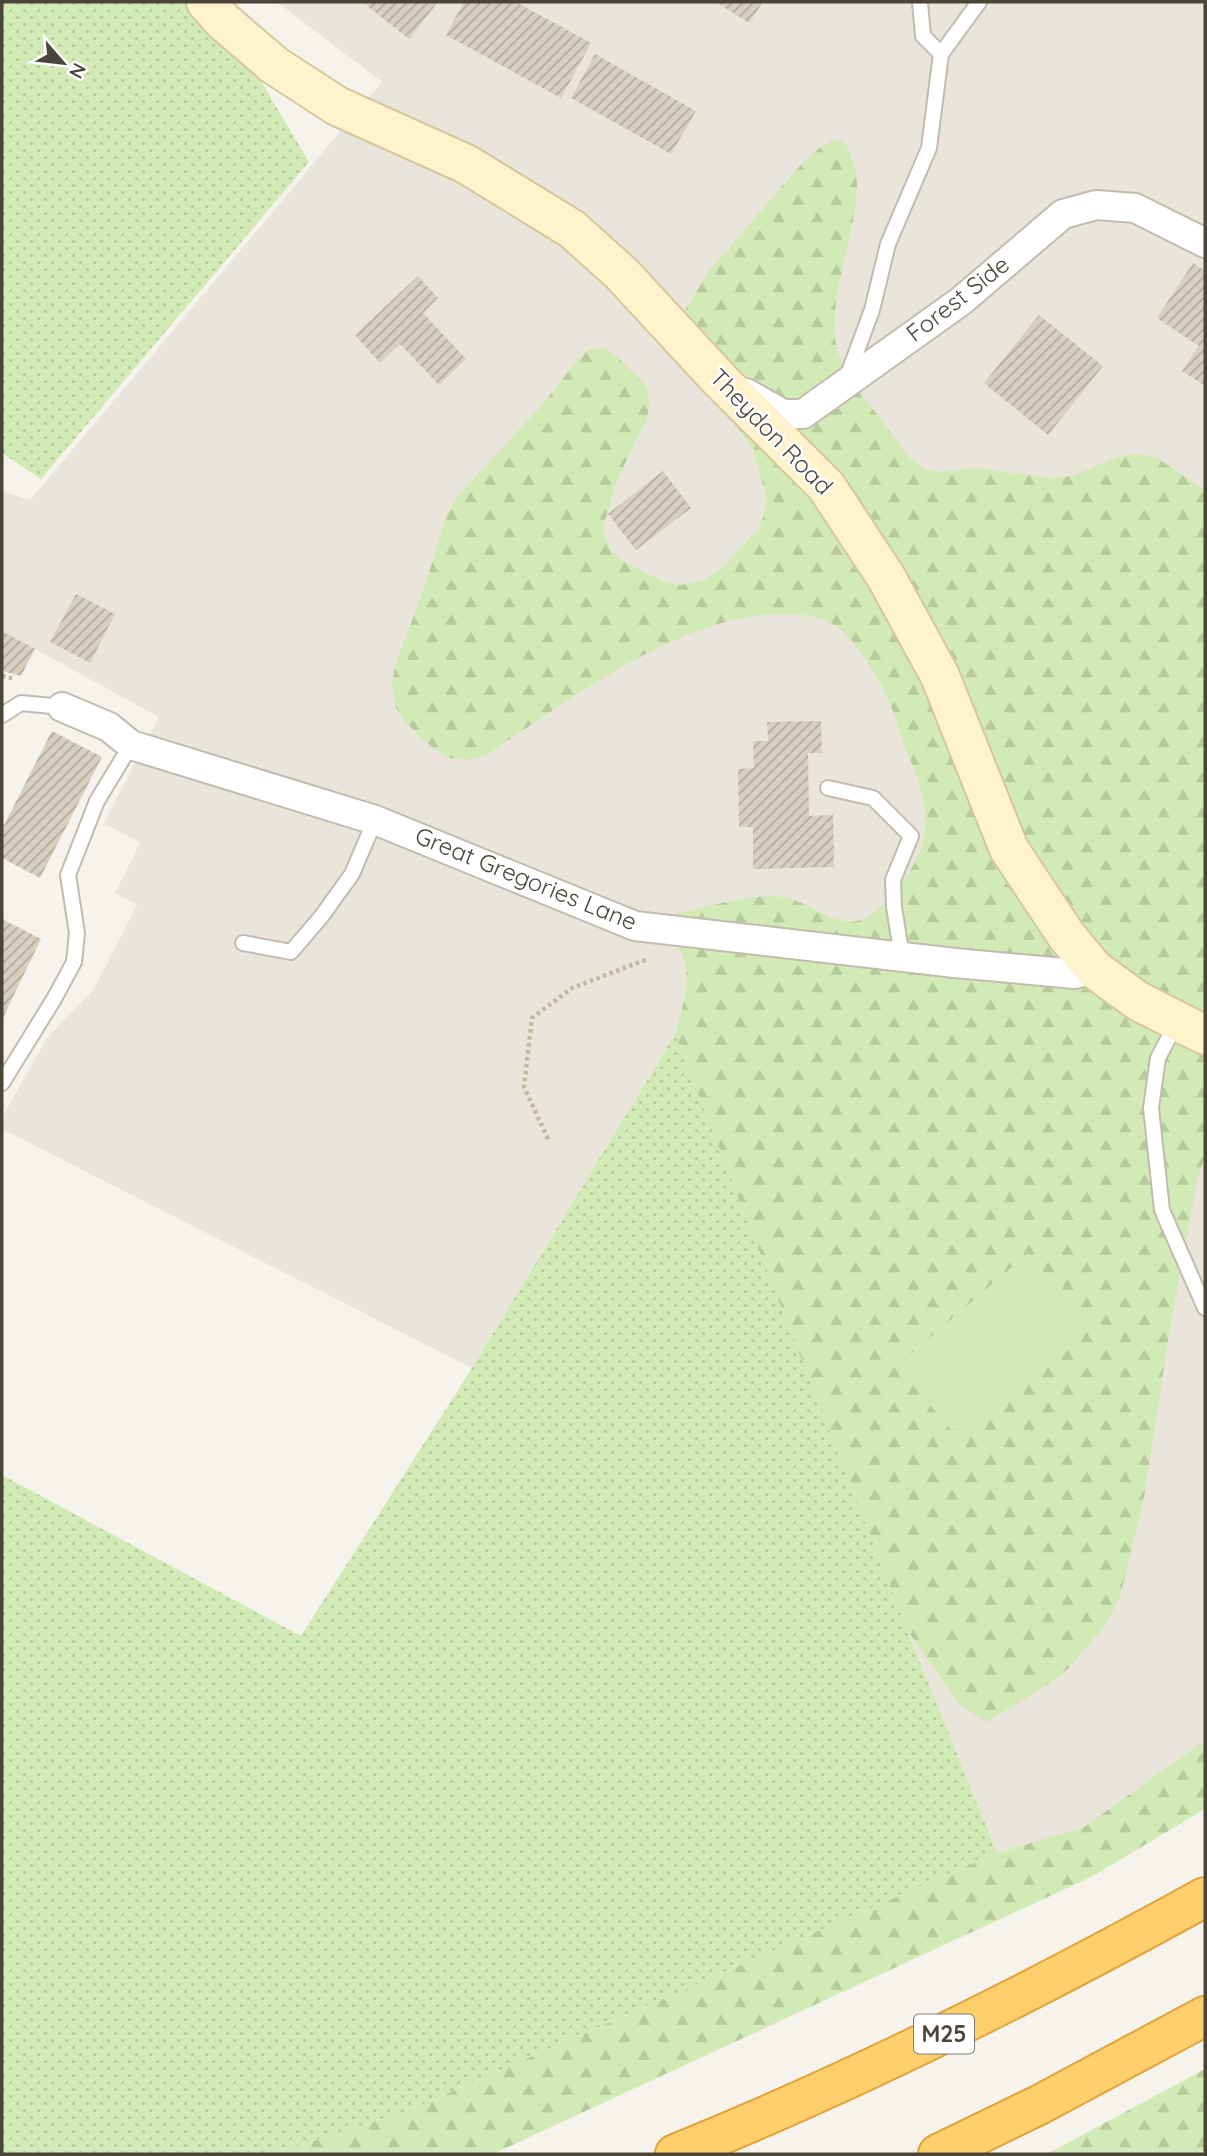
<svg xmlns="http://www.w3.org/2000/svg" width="1207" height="2156" viewBox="0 0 1207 2156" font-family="Quicksand,sans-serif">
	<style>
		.residential { fill: #eae5da }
		.grass { fill: url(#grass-dots) }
		.forest { fill: url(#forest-firs) }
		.green { fill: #d2eab5 }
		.building { fill: url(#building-hatch) }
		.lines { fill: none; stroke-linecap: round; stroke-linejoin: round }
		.lane-casing { stroke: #c2bbae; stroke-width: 18 }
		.street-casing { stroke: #c2bbae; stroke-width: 32 }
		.secondary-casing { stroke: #d6c79b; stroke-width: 42 }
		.highway-casing { stroke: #e0a43c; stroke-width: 42 }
		.path { stroke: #c4b79f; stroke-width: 4.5; stroke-dasharray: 3.5 3.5; stroke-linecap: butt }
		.lane { stroke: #fff; stroke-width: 14 }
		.street { stroke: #fff; stroke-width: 28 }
		.secondary { stroke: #fff3cd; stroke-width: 38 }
		.highway { stroke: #ffcf6e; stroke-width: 38 }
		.labels { text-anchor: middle; stroke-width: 5; stroke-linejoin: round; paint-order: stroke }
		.shield { fill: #fff; stroke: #817c74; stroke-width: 2 }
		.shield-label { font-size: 23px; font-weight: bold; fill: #4b4439 }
		.street-label { font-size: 24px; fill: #4b4439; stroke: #fff }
	</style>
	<defs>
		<pattern id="grass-dots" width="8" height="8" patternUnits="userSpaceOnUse" patternTransform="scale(1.75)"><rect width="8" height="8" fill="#d2eab5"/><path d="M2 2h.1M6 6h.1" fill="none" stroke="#b6ca9c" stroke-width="1.8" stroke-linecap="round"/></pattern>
		<pattern id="forest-firs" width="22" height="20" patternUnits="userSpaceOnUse" patternTransform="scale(1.75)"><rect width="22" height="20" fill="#d2eab5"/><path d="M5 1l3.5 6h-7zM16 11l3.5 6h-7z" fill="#b6ca9c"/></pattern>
		<pattern id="building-hatch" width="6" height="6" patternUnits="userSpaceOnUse" patternTransform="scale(1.75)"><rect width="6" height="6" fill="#d8cfc1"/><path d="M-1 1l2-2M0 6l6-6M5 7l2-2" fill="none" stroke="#b1aa9e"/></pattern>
	</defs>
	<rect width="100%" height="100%" fill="#f6f3ec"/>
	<path class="residential" d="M277,2H1205V1740L1084,1827L997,1853L907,1630L674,1035L472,1368L2,1129V1118L46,1039L94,989L137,905L115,893L140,843L104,823L159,717L2,631V491L30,500L382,82Z"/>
	<path class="grass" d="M2,2H190L256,73L309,162L41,479L2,453Z
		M675,1034L907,1630L997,1853L400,2114L269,2154H2V1475L301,1636L472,1368Z"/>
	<path class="forest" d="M836,139L846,144L855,168L857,183L856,206L836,299L834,334L838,353L854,384L909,457L926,469L940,472L975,468L1052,478L1072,476L1118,457L1135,454L1157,458L1205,490V1156L1197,1181L1170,1328L1144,1497L1120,1597L1107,1623L1069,1668L1047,1685L987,1722L959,1704L907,1630L675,1034C682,1011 692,980 683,957C678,945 668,936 668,922L678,913C709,907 758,891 787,898C815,904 842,935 871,915C889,903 915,868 921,848C924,840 925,830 925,822C927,795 912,766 903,741C898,726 893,710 887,696C879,679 856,642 842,630C833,623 821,618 809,616C700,598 574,698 486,755L469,760L450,758L434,749L407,724L396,708L392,686L395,666L426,583L447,514L461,492L544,403L577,360L588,350L603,348L615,355L638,377L647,389L650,406L646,420L617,480L604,524L605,539L614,554L628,564L663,581L681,585L702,581L719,571L759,528L766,509V494L753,450L739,429L677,362L672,341L677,323L710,270L798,168L819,148Z
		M1205,1740V1809L1093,1876L493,2154H269L400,2114L997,1853L1084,1827Z
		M1205,2069V2150L1198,2154H1047Z"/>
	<path class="green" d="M1028,1253L1084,1319L953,1432L897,1366Z"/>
	<path class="building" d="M362,2H438L409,39Z
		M464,2H516L591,43L561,98L446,35Z
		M716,2H763L749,23Z
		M595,54L696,111L671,154L571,98Z
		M1193,263L1205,271V386L1182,371L1199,346L1157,318Z
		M418,276L438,298L423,313L466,359L439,385L400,344L380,363L355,335Z
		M1039,315L1103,366L1048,435L984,383Z
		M663,471L691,508L636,550L608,514Z
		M76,594L115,614L90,663L50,642Z
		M2,631L35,649L21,676L2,671Z
		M821,721L822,753H808L809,816L833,815L834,867L753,869V827H739L738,769L754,768L753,741H768L767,722Z
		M52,731L102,757L40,878L2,858V829Z
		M2,919L41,939L2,1020Z"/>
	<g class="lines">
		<defs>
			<path id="lane" d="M920,2L923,36L941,54L979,2
				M846,380L872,310L888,244L929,148L941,54
				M2,715L21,703L62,707
				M828,788L873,798L911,836L893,880L894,907L902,957
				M243,943L291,952L321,917L352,874L375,820
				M1176,1024L1158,1058L1151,1108L1162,1210L1205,1308
				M2,1083L54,999L74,962L77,933L68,875L97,801L131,745"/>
			<path id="street" d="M746,393L783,414H803L961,301L1063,214L1096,205L1135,208L1205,243
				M62,707L109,727L131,745L375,820L635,926L955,963L1075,974L1094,969"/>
			<path id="secondary" d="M206,2L223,21L274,65L337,106L466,164L572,229L622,274L719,379L826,486L886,577L940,676L1009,849L1066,935L1094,969L1138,1001L1205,1035"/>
			<path id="highway" d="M675,2154C858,2080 1033,1992 1205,1897
				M938,2154L1039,2105L1205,2016"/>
		</defs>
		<use href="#lane" class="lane-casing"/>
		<use href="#street" class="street-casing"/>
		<use href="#secondary" class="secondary-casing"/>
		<use href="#highway" class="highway-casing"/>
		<path class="path" d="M2,676L15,679
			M548,1139L524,1087L532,1018L572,988L648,959"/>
		<use href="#lane" class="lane"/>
		<use href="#street" class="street"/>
		<use href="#secondary" class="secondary"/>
		<use href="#highway" class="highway"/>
	</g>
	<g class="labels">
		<rect class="shield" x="914" y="2014.5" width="60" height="39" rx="5"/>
		<g class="shield-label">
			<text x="944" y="2042">M25</text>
		</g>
		<g class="street-label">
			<text transform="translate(958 299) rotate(-38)" y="8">Forest Side</text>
			<text transform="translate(771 432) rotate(46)" y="8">Theydon Road</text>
			<text transform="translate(526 879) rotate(22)" y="8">Great Gregories Lane</text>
		</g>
	</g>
	<rect width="1207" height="2156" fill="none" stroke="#4b4439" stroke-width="7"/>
	<g transform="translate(63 63) rotate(118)" stroke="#ffffff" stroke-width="5" paint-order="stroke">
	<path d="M0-5L12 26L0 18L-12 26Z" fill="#4b4439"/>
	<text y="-10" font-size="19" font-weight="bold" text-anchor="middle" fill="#4b4439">N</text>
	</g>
</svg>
